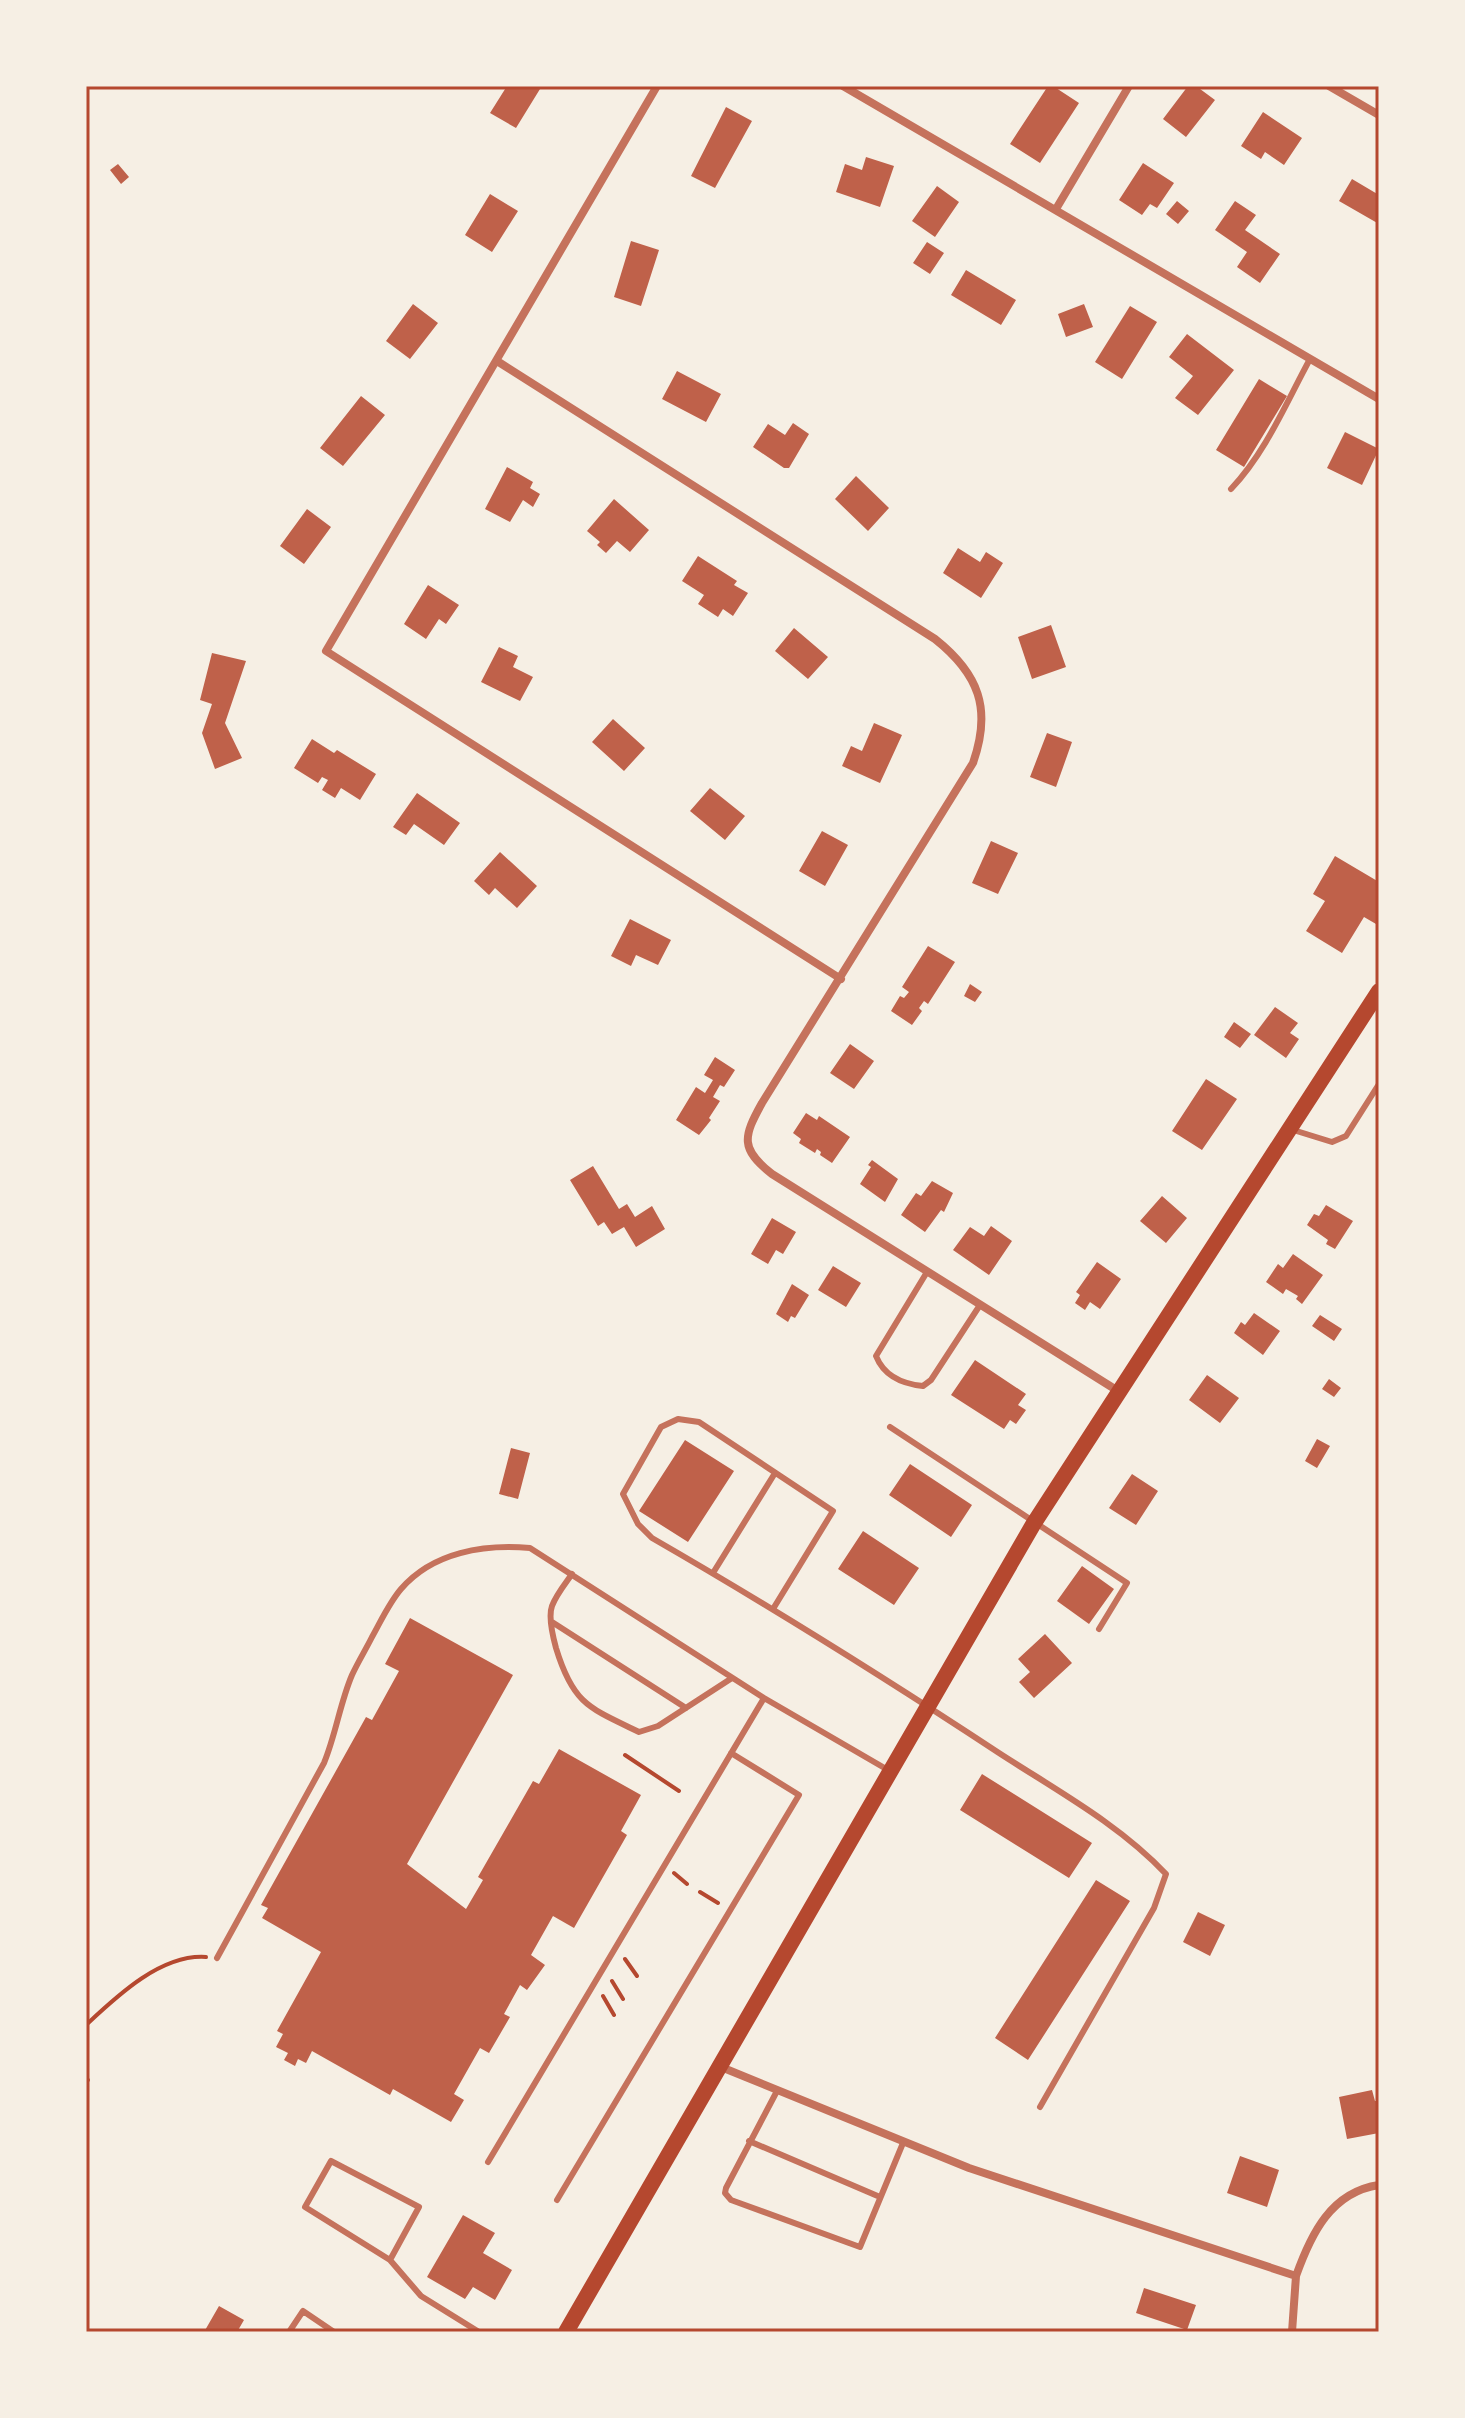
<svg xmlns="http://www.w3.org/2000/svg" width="1465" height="2418" viewBox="0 0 1465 2418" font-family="Rubik,sans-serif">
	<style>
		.building { fill: #bf614a }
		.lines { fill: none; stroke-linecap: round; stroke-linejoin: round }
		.path { stroke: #b5482f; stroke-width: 4 }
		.service { stroke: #c5725c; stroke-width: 6 }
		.minor { stroke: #c5725c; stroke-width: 8 }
		.secondary { stroke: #b5482f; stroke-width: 16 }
		.neatline { fill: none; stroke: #b5482f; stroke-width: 3 }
	</style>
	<rect width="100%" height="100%" fill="#f6efe4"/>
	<path class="building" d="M507,86H535L540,89L516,128L490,113Z
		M1048,86H1053L1079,103L1040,163L1010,144Z
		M1188,86H1196L1215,100L1186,137L1163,119Z
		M726,107L752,121L715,188L691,176Z
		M1263,112L1302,138L1284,165L1265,152L1261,159L1241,146Z
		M866,157L894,166L880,207L836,192L845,164L862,170Z
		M1143,163L1174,183L1157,208L1150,204L1142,215L1119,200Z
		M118,164L129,177L121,184L110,170Z
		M1352,179L1379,195V224L1339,201Z
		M937,186L959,202L935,237L912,221Z
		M490,194L518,211L492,252L465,235Z
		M1177,201L1189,211L1178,224L1166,214Z
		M1235,201L1256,215L1245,230L1280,254L1260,283L1237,267L1247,252L1215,230Z
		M631,241L659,250L641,306L614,297Z
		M927,242L944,253L930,274L913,263Z
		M966,270L1016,300L1001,325L951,295Z
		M413,304L438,323L410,359L386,341Z
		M1084,304L1093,327L1066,337L1058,314Z
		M1130,306L1157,322L1122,379L1095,362Z
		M1187,334L1234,370L1198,415L1175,398L1193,376L1169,357Z
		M677,371L721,394L706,422L662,399Z
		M1259,379L1287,396L1244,467L1216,450Z
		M361,396L385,415L343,466L320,448Z
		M793,423L809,434L789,468H784L753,447L768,424L785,435Z
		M1345,432L1379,449L1362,485L1327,468Z
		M507,467L533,482L530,488L540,494L533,507L523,500L510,522L485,509Z
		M856,476L889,508L868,531L835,499Z
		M614,499L649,530L630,552L617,541L606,553L597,545L600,542L587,531Z
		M307,509L331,527L304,564L280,546Z
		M958,548L980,562L986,552L1003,563L981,598L943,573Z
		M698,556L737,581L734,585L748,593L733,616L723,609L718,617L698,604L704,595L682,581Z
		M428,585L459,605L446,624L439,619L426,639L404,624Z
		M1051,625L1066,667L1032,679L1018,637Z
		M794,628L828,657L808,679L775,651Z
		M499,647L518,656L513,667L533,677L520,701L481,682Z
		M212,653L246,661L225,723L242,758L215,769L202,733L212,704L200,700Z
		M613,719L645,748L624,771L592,742Z
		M874,723L902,735L880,783L842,766L851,746L862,751Z
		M1047,733L1072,742L1056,787L1030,777Z
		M312,739L334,753L337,750L376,774L360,800L341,788L335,798L322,790L328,780L322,777L318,783L294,768Z
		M710,788L745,816L725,840L690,811Z
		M417,793L460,823L444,845L414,824L406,835L393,827Z
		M822,831L848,845L825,886L799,871Z
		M991,841L1018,853L998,894L972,883Z
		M500,852L537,886L517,908L495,888L489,895L474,881Z
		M1335,856L1379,882V919L1376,924L1364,917L1342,953L1306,931L1325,901L1313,894Z
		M630,919L671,940L658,965L636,955L631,966L611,956Z
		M928,946L955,962L928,1004L924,1001L919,1008L922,1011L912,1025L891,1011L900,996L904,998L909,992L902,987Z
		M970,984L982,992L975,1002L964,996Z
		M1275,1007L1298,1023L1290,1033L1299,1039L1286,1058L1254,1035Z
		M1234,1022L1251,1034L1240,1048L1224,1037Z
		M850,1044L874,1061L854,1089L830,1073Z
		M715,1057L735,1070L724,1087L720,1085L713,1097L720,1101L709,1118L711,1120L699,1135L676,1120L696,1087L705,1093L713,1080L704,1075Z
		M1206,1079L1237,1099L1202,1150L1172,1131Z
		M806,1113L817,1120L819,1116L850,1137L832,1163L820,1155L821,1152L817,1149L815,1153L799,1143L801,1139L793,1133Z
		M872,1160L898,1179L885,1202L860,1184L871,1167L868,1165Z
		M593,1166L619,1209L627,1204L635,1217L652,1206L665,1229L636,1247L624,1227L612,1234L604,1222L598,1226L570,1180Z
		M932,1181L953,1193L944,1212L941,1210L925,1232L901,1215L916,1193L921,1196Z
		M1162,1196L1187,1218L1166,1243L1140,1221Z
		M1326,1205L1353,1221L1335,1249L1326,1244L1328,1240L1307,1225L1314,1214L1319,1216Z
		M772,1218L796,1232L783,1254L776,1250L768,1264L751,1254Z
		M991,1226L1012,1241L989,1275L953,1250L970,1227L984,1236Z
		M1293,1254L1323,1275L1302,1304L1296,1299L1298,1296L1286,1289L1283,1294L1266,1282L1278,1264L1283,1268Z
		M1097,1262L1121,1279L1100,1309L1090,1302L1085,1310L1075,1303L1080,1295L1076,1292Z
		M833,1266L861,1283L846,1307L818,1290Z
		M792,1284L809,1295L795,1318L791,1316L788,1322L776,1314Z
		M1254,1313L1280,1331L1263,1355L1234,1333L1241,1322L1245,1325Z
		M1320,1315L1342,1329L1334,1341L1312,1326Z
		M975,1360L1026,1394L1018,1405L1026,1410L1016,1424L1010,1420L1004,1429L951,1395Z
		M1207,1375L1239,1398L1220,1423L1189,1400Z
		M1329,1379L1341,1388L1334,1397L1322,1389Z
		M1317,1439L1330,1446L1317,1468L1305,1461Z
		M685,1440L734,1471L688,1542L639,1511Z
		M511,1448L530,1453L518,1499L499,1494Z
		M910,1464L972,1505L951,1537L889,1495Z
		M1132,1474L1158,1491L1136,1525L1109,1508Z
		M863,1531L919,1568L894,1605L838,1569Z
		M1082,1566L1114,1589L1089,1624L1057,1601Z
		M410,1618L513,1675L407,1864L466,1909L483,1880L478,1877L533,1781L539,1784L559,1749L641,1795L621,1831L627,1835L574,1928L553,1916L531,1955L545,1965L527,1990L520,1985L504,2014L510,2017L489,2053L480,2048L454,2094L464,2100L451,2122L393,2089L390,2095L312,2051L306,2063L298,2059L295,2066L284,2060L288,2053L276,2047L283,2034L277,2031L321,1952L262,1918L268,1908L261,1905L366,1717L372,1720L399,1671L385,1664Z
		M1045,1634L1072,1663L1034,1698L1019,1682L1030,1672L1018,1659Z
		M982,1774L1092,1843L1069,1878L960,1810Z
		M1096,1880L1130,1901L1028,2060L995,2038Z
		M1198,1912L1225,1925L1210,1956L1183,1942Z
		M1372,2090L1375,2101H1379V2133L1347,2139L1339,2097Z
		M1240,2156L1279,2170L1267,2207L1227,2193Z
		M463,2215L495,2233L483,2253L512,2270L495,2300L473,2287L465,2299L427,2277Z
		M1144,2288L1196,2305L1187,2330L1136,2313Z
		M219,2306L244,2320L237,2332H204Z"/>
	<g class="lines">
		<path class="path" d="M625,1755L679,1791
			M674,1873L687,1884
			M700,1892L718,1903
			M625,1959L637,1976
			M612,1981L623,1999
			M603,1996L614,2015
			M86,2025C117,1996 161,1954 206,1957
			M86,2080H88"/>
		<path class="service" d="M1231,489C1266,452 1286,403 1310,359
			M1290,1129L1332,1142L1346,1136L1379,1084
			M927,1272L876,1356C884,1376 903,1384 923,1386L931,1380L980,1305
			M890,1427L1127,1583L1099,1629
			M713,1573L775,1473
			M572,1574C565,1584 556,1595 552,1606C548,1617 553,1637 556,1648C573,1704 589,1708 639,1732L658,1726L732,1678
			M773,1609L833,1511L699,1422L678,1419L661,1427L623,1494L638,1524L652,1538C770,1606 885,1678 999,1753C1056,1790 1119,1824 1166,1874L1154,1908L1040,2107
			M552,1622L686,1708
			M217,1958L324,1763C336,1734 340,1703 352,1675C358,1662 366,1649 372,1637C381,1621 389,1603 401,1589C433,1552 484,1544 530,1548L764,1698L888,1770
			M777,2091L726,2188L725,2193L731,2200L860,2247L903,2143
			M749,2141L880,2197
			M488,2162L764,1698
			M557,2200L799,1795L731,1753
			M390,2260L419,2207L331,2161L305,2207L390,2260L421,2296L479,2332
			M289,2332L303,2311L334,2332"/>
		<path class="minor" d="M657,86L326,651L841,979
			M843,86L1379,399
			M1329,86L1379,115
			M1056,209L1129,86
			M497,361L935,639C979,674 992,709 973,763L762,1103C743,1137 740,1149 772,1174L1118,1391
			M721,2067L969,2168L1296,2276L1292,2332
			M1296,2276C1311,2234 1331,2192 1379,2185"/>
		<path class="secondary" d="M566,2332L1034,1523L1379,991"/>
	</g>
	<rect width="1465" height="2418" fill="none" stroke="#f6efe4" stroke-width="176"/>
	<rect x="88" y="88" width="1289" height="2242" class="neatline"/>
</svg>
